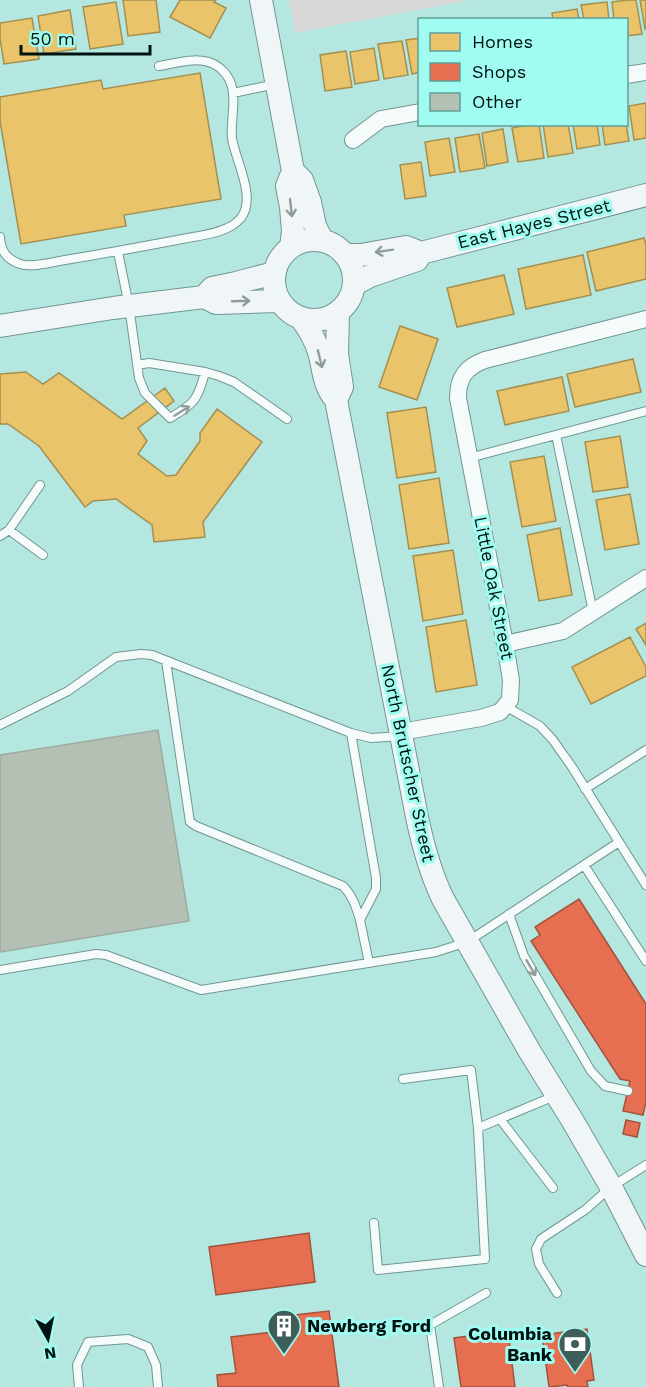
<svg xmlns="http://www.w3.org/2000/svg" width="646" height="1387" viewBox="0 0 646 1387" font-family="'Work Sans',sans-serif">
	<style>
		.green { fill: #d9d8d9 }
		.homes { fill: #e9c46a; stroke: #a38f4f; stroke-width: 1.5 }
		.shops { fill: #e76f51; stroke: #a2533e; stroke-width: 1.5 }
		.building { fill: #b3c0b3; stroke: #9eab9f; stroke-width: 1.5 }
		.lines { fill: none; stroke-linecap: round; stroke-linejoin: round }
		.lane-casing { stroke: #719692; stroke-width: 10 }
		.street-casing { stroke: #719692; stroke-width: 18 }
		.secondary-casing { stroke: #719692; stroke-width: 24 }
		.lane { stroke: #f4fbfa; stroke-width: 8 }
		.street { stroke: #f4fbfa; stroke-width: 16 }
		.secondary { stroke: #f0f6f7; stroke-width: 22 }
		.oneway { stroke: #909b9b }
		.oneway2 { stroke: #929e9c }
		.labels { text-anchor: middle; stroke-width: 6; stroke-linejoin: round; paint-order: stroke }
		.street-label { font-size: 18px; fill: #001310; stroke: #a0fcf1 }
		.poi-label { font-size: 18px; font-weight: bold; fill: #001310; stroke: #a0fcf1; text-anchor: start }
	</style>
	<rect width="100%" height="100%" fill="#b5e7e1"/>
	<path class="green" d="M289,0H470L295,33Z"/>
	<path class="homes" d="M123,0H156L160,32L128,36Z
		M180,0H216L214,2L226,8L210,38L170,17Z
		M627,0H636L642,34L626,36V20H614L612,2Z
		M640,0H646V29H645Z
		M116,2L123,44L90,49L83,7Z
		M607,2L609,20H584L581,5Z
		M577,9L579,20H553L552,13Z
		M70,10L76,49L44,54L38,16Z
		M32,18L39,59L4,64L0,38V23Z
		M420,38V72L412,74L406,40Z
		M402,41L408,75L384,79L378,44Z
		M374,48L379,80L355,84L350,52Z
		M346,51L352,87L325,91L320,55Z
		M200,73L221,199L124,215L126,226L21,244L0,121V97L101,80L103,89Z
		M646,103V138L634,140L629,106Z
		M532,124H539L544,158L518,162L512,128Z
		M543,124H568L573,153L548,157Z
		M573,124H597L600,145L577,149Z
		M602,124H626L629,141L605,145Z
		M503,129L508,162L487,166L482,133Z
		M479,134L485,168L460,172L455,138Z
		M449,138L455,172L430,176L425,142Z
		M421,162L426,196L405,199L400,165Z
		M644,238L646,245V279L596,291L587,252Z
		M583,255L591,295L526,309L518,269Z
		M504,275L514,314L457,327L447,288Z
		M400,326L438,339L417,400L379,387Z
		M633,359L641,392L575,407L567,374Z
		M26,372L43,384L59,373L122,419L165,388L174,401L138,428L147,441L138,454L167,476L176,475L200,441V433L217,409L262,442L203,522L205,537L154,542L152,525L116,499L93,501L85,507L39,446L8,424H0V374Z
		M562,377L569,411L505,425L497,391Z
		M426,407L436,472L397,478L387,413Z
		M620,436L628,487L593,492L585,442Z
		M544,456L556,521L522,527L510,462Z
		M439,478L449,543L409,549L399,485Z
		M630,494L639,544L605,550L596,500Z
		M560,528L572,595L539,601L527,535Z
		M453,550L463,614L423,621L413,556Z
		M466,620L477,685L436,692L426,627Z
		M646,623V645L636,629Z
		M630,637L646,667V676L591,704L572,667Z"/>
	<path class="shops" d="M579,899L646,1004V1102L643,1115L623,1111L630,1081L620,1079L531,941L540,935L535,927Z
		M626,1120L640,1123L637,1137L623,1134Z
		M309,1233L315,1282L216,1295L209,1247Z
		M329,1311L339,1387H218L217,1375L236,1373L231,1337L297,1329L295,1315Z
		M587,1329L594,1380L587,1381L588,1387H568L567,1385L549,1387L542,1335Z
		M508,1331L515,1387H461L454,1338Z"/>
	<path class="building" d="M158,730L189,921L0,952V755Z"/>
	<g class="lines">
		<defs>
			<path id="lane" d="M233,93L276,84
				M0,237C1,251 6,259 20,264C32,268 53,262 65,260C103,254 140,247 177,240C194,236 216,235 231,226C234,225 239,220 241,218C257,197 235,160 232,138C230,120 238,97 229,79C227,75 221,68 217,66C200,55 177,63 159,66
				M118,252L129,306L139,378L145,393L170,418C194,404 198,400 205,372
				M137,365L149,363L205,372L219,376L234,382L287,419
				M556,435L593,612
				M469,458L646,411
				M9,530L43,555
				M0,536L9,530L40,485
				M166,661L190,822L196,826L343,886C353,896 356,907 360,920
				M505,706L540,726L553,740L572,767L646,885
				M0,725L68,691L116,657L141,654L152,655L351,733L371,738L401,736
				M351,733L376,878V889L360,920L369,963
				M585,789L646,750
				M584,865L646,961
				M509,914L524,956L591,1071L605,1086L628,1091
				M0,970L96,954L106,955L201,990L436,952L467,942L619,842
				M403,1079L471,1070L478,1128
				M500,1119L553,1188
				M374,1223L378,1270L485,1259L478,1128L557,1095
				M557,1293L539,1264L536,1249L541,1239L585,1210L611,1187L646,1165
				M79,1387L77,1365L88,1342L128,1339L148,1347L156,1365L158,1387
				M439,1387L430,1325L486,1293"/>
			<path id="street" d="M626,75L646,72
				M353,140L381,119L420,112
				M505,644L563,631L646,578
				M401,732L481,718L500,712L510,700L511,680L505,644L458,398C458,377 466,367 485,360L646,319"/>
			<path id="secondary" d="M261,0L293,171L287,186L291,207L293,231L291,247
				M293,171L302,180L310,202L315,226L322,240
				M274 280a40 40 0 1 1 80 0a40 40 0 1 1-80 0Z
				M346,255H361L406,247L421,253L646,195
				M355,284L370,276L417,260L421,253
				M204,297L212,288L236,283L274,273
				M301,318C309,329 315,339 319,352C324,370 323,385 336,400L417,817C423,846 430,872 443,899L530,1052L571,1118L611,1187L646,1255
				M0,326L113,308L204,297L216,303L279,301
				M336,400L342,387L337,354L338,313"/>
		</defs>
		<use href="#lane" class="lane-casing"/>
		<use href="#street" class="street-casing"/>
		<use href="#secondary" class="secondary-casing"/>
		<use href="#lane" class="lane"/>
		<use href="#street" class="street"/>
		<use href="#secondary" class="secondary"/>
	</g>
	<defs><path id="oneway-shaft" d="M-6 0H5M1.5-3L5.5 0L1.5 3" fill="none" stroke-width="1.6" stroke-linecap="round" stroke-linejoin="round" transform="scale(1.5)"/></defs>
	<g class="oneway">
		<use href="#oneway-shaft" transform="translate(291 208) rotate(84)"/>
		<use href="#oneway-shaft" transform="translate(384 251) rotate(171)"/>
		<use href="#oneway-shaft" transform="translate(241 301) rotate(-2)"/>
		<use href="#oneway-shaft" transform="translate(320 359) rotate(76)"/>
	</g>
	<g class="oneway2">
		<use href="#oneway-shaft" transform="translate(182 411) rotate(-32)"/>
		<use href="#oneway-shaft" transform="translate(531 968) rotate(60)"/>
	</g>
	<defs>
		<symbol id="building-pin" viewBox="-11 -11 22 30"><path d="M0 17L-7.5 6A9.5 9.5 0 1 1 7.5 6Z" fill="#3f5d59" stroke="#a0fcf1"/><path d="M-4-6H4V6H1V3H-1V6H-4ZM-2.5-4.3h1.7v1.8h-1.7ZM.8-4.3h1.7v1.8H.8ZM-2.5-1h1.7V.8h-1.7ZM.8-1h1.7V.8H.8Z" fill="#fff"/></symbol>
		<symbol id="bank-pin" viewBox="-11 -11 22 30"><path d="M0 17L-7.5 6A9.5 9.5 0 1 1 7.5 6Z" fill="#3f5d59" stroke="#a0fcf1"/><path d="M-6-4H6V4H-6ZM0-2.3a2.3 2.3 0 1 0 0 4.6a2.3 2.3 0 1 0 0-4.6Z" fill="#fff"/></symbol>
	</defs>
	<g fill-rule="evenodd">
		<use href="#building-pin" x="265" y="1307" width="38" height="52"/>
		<use href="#bank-pin" x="556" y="1325" width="38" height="52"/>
	</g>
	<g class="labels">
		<g class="street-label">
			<text transform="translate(534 224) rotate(-14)" y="6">East Hayes Street</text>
			<text transform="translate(494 588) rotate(79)" y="6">Little Oak Street</text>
			<text transform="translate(408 763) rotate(78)" y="6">North Brutscher Street</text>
		</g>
		<g class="poi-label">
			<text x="307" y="1332">Newberg Ford</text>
			<text x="552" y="1340" text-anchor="end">Columbia<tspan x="552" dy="21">Bank</tspan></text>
		</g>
	</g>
	<rect x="418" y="18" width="210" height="108" fill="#a0fcf1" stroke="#609f97" stroke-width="1.5"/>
	<rect x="430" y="33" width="30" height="18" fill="#e9c46a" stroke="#609f97" stroke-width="1.5"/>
	<text x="472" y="48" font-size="18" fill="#001310">Homes</text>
	<rect x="430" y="63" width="30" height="18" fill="#e76f51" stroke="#609f97" stroke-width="1.5"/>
	<text x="472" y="78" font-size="18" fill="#001310">Shops</text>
	<rect x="430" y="93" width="30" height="18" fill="#b3c0b3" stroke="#609f97" stroke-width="1.5"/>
	<text x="472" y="108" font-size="18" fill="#001310">Other</text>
	<g transform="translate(48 1339) rotate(171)" stroke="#a0fcf1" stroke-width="4.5" paint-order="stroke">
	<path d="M0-4.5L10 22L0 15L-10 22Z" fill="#001310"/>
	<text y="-9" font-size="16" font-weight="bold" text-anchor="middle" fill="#001310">N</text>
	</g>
	<path d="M21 45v9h129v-9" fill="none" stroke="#001310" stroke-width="3"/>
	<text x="30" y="45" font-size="18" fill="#001310" stroke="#a0fcf1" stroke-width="4.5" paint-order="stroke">50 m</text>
</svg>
